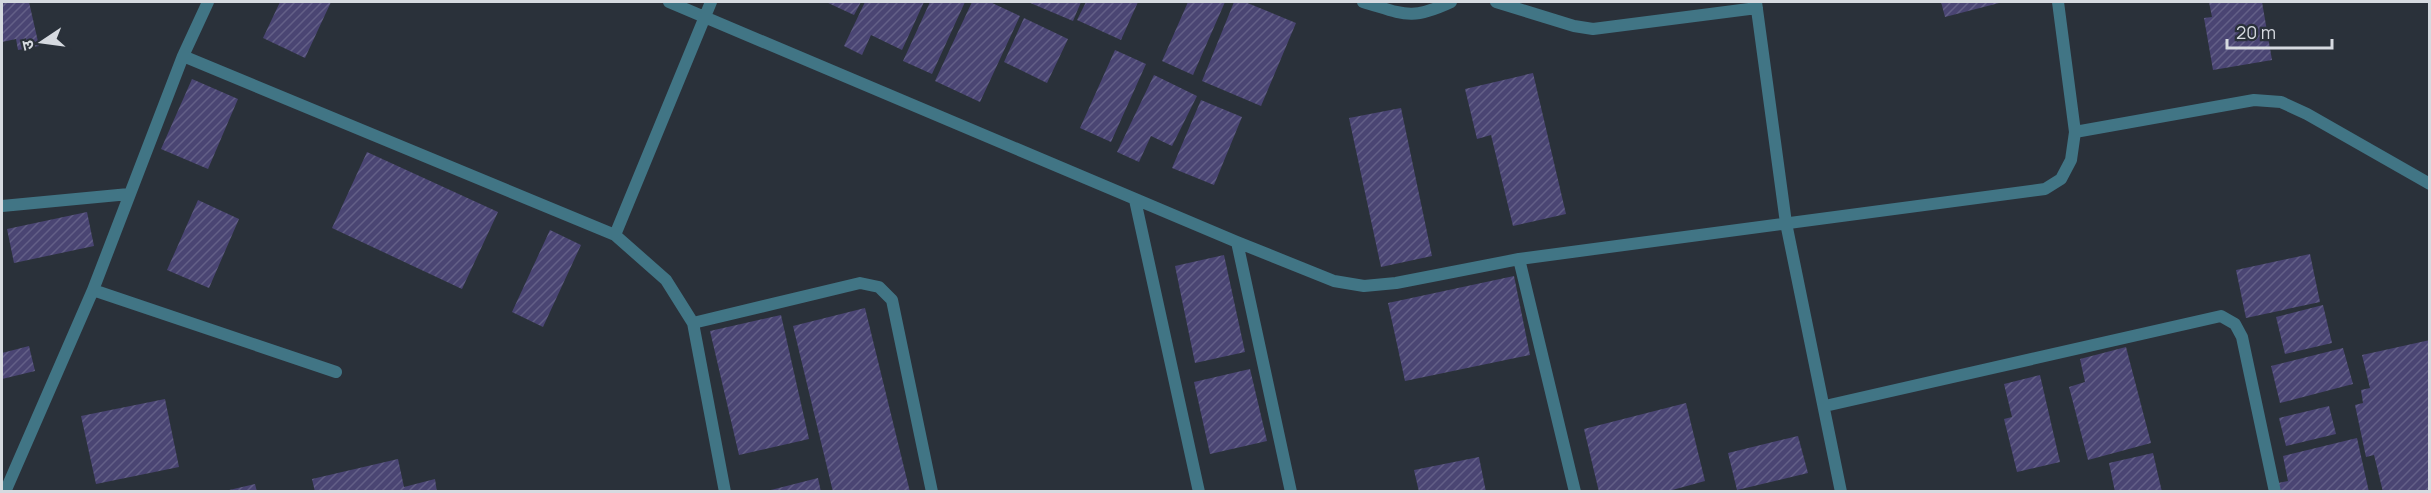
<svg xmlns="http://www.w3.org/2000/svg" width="2431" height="493" viewBox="0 0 2431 493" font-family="Manrope,'Noto Sans Devanagari',sans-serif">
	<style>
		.building { fill: url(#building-hatch) }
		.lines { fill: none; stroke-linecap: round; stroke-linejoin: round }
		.street { stroke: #417585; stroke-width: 12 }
	</style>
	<defs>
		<pattern id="building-hatch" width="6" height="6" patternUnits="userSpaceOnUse" patternTransform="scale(1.5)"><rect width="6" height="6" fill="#4a4573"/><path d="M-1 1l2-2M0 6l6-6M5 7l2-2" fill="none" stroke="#635f87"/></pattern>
	</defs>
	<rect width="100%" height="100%" fill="#2a313a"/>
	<path class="building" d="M2,2H29L39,46L18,50L16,39L2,42Z
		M280,2H331L305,58L263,38Z
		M826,2H861L854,15Z
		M865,2H924L902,50L871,35L862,55L844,46Z
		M930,2H965L932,74L903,61Z
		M972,2H990L1020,16L980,102L935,81Z
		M1028,2H1081L1073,21Z
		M1086,2H1138L1121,40L1077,20Z
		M1188,2H1225L1193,75L1162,61Z
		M1234,2H1245L1296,23L1261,106L1202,81Z
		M1941,2H2003L1945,17Z
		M2209,2H2262L2272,60L2213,70L2204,18L2212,17Z
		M1024,18L1068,39L1047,83L1004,62Z
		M1115,50L1146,64L1111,142L1080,128Z
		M1533,73L1566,214L1513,226L1491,135L1477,139L1465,89Z
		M1154,75L1197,96L1172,146L1151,136L1139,162L1117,152Z
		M192,79L238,99L208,169L161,149Z
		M1201,100L1242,117L1214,185L1172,168Z
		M1401,108L1432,256L1381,267L1349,118Z
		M367,152L498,212L462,289L332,228Z
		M198,200L239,219L209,288L167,270Z
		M87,212L94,246L14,263L7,229Z
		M550,230L581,245L543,327L512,312Z
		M2310,254L2320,302L2246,318L2236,270Z
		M1224,255L1245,352L1195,363L1175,266Z
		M1514,276L1530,355L1405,381L1388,303Z
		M2323,305L2332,343L2285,354L2276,317Z
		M865,308L910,492H833L793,326Z
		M781,315L809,439L739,455L710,331Z
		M2430,340V492H2383L2374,455L2366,457L2355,405L2363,403L2361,390L2370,388L2362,355Z
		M29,346L35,371L2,379V353Z
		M2126,347L2151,443L2088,460L2069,387L2085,382L2080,359Z
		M2343,348L2353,384L2280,403L2271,366Z
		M1250,369L1267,441L1210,454L1194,382Z
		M2040,375L2060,462L2017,472L2004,419L2012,417L2004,384Z
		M165,399L179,467L96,484L81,416Z
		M1686,403L1705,481L1665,492H1599L1584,429Z
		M2329,406L2336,434L2286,446L2279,418Z
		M1798,436L1808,473L1737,490L1728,453Z
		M2357,438L2369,492H2280L2278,483L2288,481L2283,456Z
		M2153,453L2162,492H2115L2109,463Z
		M1479,457L1486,492H1419L1414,470Z
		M398,459L404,487L435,479L437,492H315L312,479Z
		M818,478L821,492H767V491Z
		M255,484L257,492H225V491Z"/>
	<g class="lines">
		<path class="street" d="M669,2L1237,242L1334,281L1364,286L1396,283L1519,259L2045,189L2061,179L2071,160L2075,132L2058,2
			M1363,2C1404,14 1410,21 1451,2
			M1496,2L1574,26L1593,29L1757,8
			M1756,2L1786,223L1841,492
			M183,56L615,235L711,2
			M2075,132L2254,100L2281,102L2307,114L2430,184
			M1135,200L1199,492
			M2,206L129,194
			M615,235L666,280L693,323L725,492
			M1237,242L1291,492
			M1519,259L1575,492
			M93,290L336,372
			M693,323L860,283L879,287L892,300L932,492
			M1825,406L2221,316L2235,324L2242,337L2275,492
			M5,492L93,290L183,56L208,2"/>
	</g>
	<rect width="2431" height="493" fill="none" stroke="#d6dae0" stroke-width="6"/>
	<g transform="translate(42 42) rotate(257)" stroke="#2a313a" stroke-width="4.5" paint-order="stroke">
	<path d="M0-4.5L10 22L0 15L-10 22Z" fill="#d6dae0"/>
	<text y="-9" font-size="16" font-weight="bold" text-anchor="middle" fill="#d6dae0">उ</text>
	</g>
	<path d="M2227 39v9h105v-9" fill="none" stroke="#d6dae0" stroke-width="3"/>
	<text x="2236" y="39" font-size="18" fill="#d6dae0" stroke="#2a313a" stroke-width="4.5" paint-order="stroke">20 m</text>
</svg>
